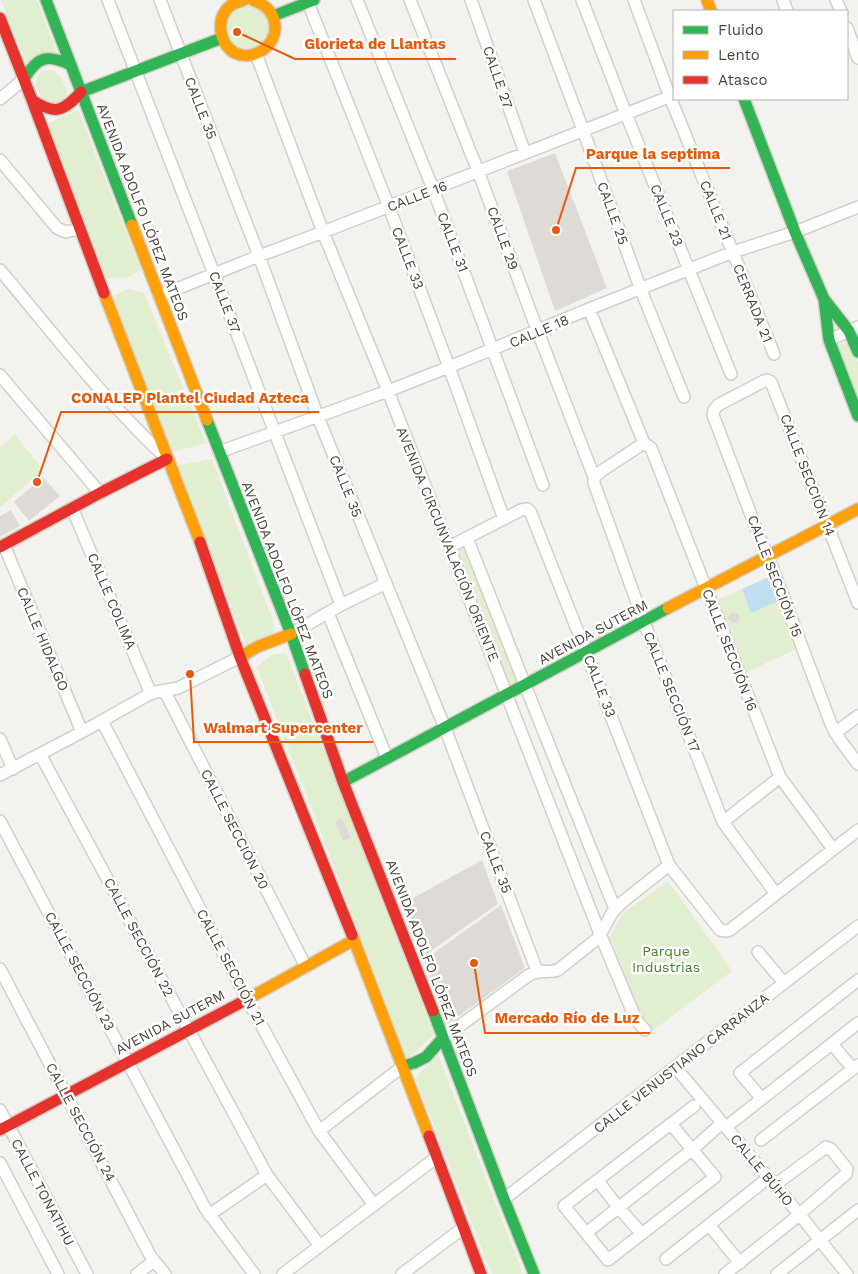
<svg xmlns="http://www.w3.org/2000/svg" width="858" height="1274" viewBox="0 0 858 1274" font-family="'Work Sans',sans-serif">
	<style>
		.green { fill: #e1eecf }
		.water { fill: #c0ddf1 }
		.building { fill: #dedbd6 }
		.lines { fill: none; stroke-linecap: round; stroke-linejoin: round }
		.street-casing { stroke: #d2d0cb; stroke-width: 14 }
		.fast-casing { stroke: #d3cfc5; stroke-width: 14 }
		.slow-casing { stroke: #d3cfc5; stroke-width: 14 }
		.jam-casing { stroke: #d3cfc5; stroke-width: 14 }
		.street { stroke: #fdfdfc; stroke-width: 11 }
		.fast { stroke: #30b455; stroke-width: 11 }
		.slow { stroke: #ff9f0a; stroke-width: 11 }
		.jam { stroke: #e5322d; stroke-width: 11 }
		.labels { text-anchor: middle; stroke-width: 5; stroke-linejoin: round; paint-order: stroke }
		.street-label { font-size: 14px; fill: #4b4439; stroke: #fff }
		.park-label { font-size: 14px; fill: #4a7f2a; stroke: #fff }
		.leader { fill: none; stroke: #e8590c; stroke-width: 2 }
		.callout-dot { fill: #e8590c; stroke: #fff; stroke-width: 2 }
		.callout-label { font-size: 15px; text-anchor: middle; font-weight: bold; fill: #e8590c; stroke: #fff; stroke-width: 5; stroke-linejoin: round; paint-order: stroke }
	</style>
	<rect width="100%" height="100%" fill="#f4f2ee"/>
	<path class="green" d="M1,0H37L57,53L27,64Z
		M258,3L272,28L261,49L230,48L219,22L226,8Z
		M48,70C63,72 64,85 69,97L45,107L36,85V80L42,71Z
		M78,110L141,270L127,278H104L46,124Z
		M128,289L144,293L206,443L169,453L112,297Z
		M849,340L858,363V403L835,345Z
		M15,434L43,470L0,507V447Z
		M212,459L274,624L271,645L247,647L175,466Z
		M466,546L519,680L508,685L456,551Z
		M769,577L796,649L745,673L717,600Z
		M286,653L434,1035L407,1059L306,793L287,746L257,667L271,655Z
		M668,881L732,971L652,1031L639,1017L608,940L623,913Z
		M438,1055L523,1274H492L415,1078Z"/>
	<path class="water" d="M769,577L778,601L751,613L742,589Z"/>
	<path class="building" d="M555,153L607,288L555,311L507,171Z
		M43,477L60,496L29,521L14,502Z
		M11,510L20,526L0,537V516Z
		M731,613H737L740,617L737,623H734L729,620L728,617Z
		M342,818L351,838L343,841L335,821Z
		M482,860L498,904L422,957L402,904Z
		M501,905L525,968L448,1024L424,960Z"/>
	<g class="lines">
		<defs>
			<path id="street" d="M108,0L214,274L341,605
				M160,0L259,256L318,417L445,728L537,971
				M307,0L389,207L449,367L504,519
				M357,0L433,189L543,485
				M410,0L478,171L538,332L594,477V483L644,622L723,822L776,894
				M471,0L525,153
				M534,0L583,130L641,290L684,397
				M582,0L626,114L731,374
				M634,0L670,97L774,354
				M783,0L787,11
				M836,0L841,11
				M847,28L858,58
				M256,54L323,232L388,391L600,934L634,1015L638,1022L645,1030
				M0,99L24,79
				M0,160L57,228L66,232L79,229
				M0,270C53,333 104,400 164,456
				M159,296L259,256L323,232L674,95
				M589,309L644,443
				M829,340L858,327
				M0,375L100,493
				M644,443L651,448L780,777L833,849
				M219,452L388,391L449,367L589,309L733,252L795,232L858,207
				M594,477L600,472L644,443
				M72,508L151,694
				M467,538L525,685L615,909
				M4,545L82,732
				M449,547L521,510L527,509L530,511L586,652L669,865L720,930L726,931L730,930L858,830
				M858,603L771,382L767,380L764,381L718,405L714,410L713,415L761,541L768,556L831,724L840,740L858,764
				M328,613L387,758
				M291,634L341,605L386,583
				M164,690L306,967
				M102,721L247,999L319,1131L374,1205
				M835,733L858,716
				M0,739L13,769
				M40,754L267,1175L320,1246
				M0,775L82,732L146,696L156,692L178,688L240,657
				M0,821L205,1208L254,1274
				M723,822L780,777
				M758,952L784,983
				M0,969L151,1257L165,1274
				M443,1038L529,975C542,968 546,974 558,970L597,939L605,926L612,913L620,904L669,865
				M832,1044L853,1069
				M675,1067L800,1215L847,1274
				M762,1099L740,1073L858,980
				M0,1110L87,1274
				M671,1124L715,1177L608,1260L564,1206L694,1106
				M726,1127L858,1023
				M319,1131L403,1066
				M761,1140L858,1065
				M0,1163L58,1274
				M598,1181L618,1207L642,1234
				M504,1199L858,926
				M209,1215L267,1175
				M709,1225L740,1263
				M586,1233L693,1149L722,1123
				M666,1259L768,1178
				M137,1274L154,1261
				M283,1274L437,1157
				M402,1274L463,1228
				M725,1274L788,1224L846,1174L847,1169L831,1149L826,1147L775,1185
				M777,1274L858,1210"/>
			<path id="fast" d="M46,0L132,225
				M273,16L314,0
				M24,79C38,56 47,54 71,65
				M81,92L222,38
				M744,99L795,232L824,299L829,340L858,416
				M824,299L849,331L858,352
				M207,420L291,634L305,674
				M343,782L668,608
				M433,1011L504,1199L534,1274
				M403,1066L414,1063L426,1057L443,1038"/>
			<path id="slow" d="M244,0C239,2 233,3 230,6C215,18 219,44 235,53C254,62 277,45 275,25C274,12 264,4 253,0
				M707,0L711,11
				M132,225L207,420
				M104,293L200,542
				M668,608L858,509
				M240,657L257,647L291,634
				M352,935L429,1136
				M244,1001L354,940"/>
			<path id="jam" d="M0,18L32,100L104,293
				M32,100C55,115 63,112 81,92
				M200,542L240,657L352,935
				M0,547L100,493L167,459
				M305,674L343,782L433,1011
				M0,1130L244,1001
				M429,1136L481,1274"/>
		</defs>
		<use href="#street" class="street-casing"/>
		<use href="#fast" class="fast-casing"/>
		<use href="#slow" class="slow-casing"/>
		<use href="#jam" class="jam-casing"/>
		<use href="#street" class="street"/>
		<use href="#fast" class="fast"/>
		<use href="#slow" class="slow"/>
		<use href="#jam" class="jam"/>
	</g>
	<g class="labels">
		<g class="street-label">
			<text transform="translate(498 77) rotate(71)" y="5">CALLE 27</text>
			<text transform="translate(201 108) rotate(69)" y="5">CALLE 35</text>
			<text transform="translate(417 196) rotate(-21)" y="5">CALLE 16</text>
			<text transform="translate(716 210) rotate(68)" y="5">CALLE 21</text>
			<text transform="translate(143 212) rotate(69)" y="5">AVENIDA ADOLFO LÓPEZ MATEOS</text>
			<text transform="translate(613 213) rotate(70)" y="5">CALLE 25</text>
			<text transform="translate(667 215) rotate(68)" y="5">CALLE 23</text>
			<text transform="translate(503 238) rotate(70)" y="5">CALLE 29</text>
			<text transform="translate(453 242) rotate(69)" y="5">CALLE 31</text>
			<text transform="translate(408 258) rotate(69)" y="5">CALLE 33</text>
			<text transform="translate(225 302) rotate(69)" y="5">CALLE 37</text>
			<text transform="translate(753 303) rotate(68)" y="5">CERRADA 21</text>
			<text transform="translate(539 331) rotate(-23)" y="5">CALLE 18</text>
			<text transform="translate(808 475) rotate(69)" y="5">CALLE SECCIÓN 14</text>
			<text transform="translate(346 486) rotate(68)" y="5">CALLE 35</text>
			<text transform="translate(448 544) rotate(68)" y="5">AVENIDA CIRCUNVALACIÓN ORIENTE</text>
			<text transform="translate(775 576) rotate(69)" y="5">CALLE SECCIÓN 15</text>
			<text transform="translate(288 590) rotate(69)" y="5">AVENIDA ADOLFO LÓPEZ MATEOS</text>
			<text transform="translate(112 601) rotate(67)" y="5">CALLE COLIMA</text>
			<text transform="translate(593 632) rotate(-28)" y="5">AVENIDA SUTERM</text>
			<text transform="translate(43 639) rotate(67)" y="5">CALLE HIDALGO</text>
			<text transform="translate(730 650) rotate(69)" y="5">CALLE SECCIÓN 16</text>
			<text transform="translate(600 686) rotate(69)" y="5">CALLE 33</text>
			<text transform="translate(672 692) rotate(68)" y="5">CALLE SECCIÓN 17</text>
			<text transform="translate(235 829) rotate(63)" y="5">CALLE SECCIÓN 20</text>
			<text transform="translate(496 862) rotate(69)" y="5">CALLE 35</text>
			<text transform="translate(139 937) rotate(62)" y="5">CALLE SECCIÓN 22</text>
			<text transform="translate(231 967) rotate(62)" y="5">CALLE SECCIÓN 21</text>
			<text transform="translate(432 968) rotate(69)" y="5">AVENIDA ADOLFO LÓPEZ MATEOS</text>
			<text transform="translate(80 971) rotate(62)" y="5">CALLE SECCIÓN 23</text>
			<text transform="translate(170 1022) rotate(-28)" y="5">AVENIDA SUTERM</text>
			<text transform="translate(681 1063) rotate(-38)" y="5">CALLE VENUSTIANO CARRANZA</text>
			<text transform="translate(81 1122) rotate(62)" y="5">CALLE SECCIÓN 24</text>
			<text transform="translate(762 1170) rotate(50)" y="5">CALLE BÚHO</text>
			<text transform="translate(43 1192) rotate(62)" y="5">CALLE TONATIHU</text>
		</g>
		<g class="park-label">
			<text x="666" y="956">Parque<tspan x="666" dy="16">Industrias</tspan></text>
		</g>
	</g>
	<path class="leader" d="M237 32L295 59H456M556 230L576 168H730M37 482L61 412H319M190 674L194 742H373M474 963L485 1033H650"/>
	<g class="callout-dot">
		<circle cx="237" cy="32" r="5"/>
		<circle cx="556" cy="230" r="5"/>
		<circle cx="37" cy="482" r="5"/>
		<circle cx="190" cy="674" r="5"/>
		<circle cx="474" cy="963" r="5"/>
	</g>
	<g class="callout-label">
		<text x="375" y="49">Glorieta de Llantas</text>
		<text x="653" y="159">Parque la septima</text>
		<text x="190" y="403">CONALEP Plantel Ciudad Azteca</text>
		<text x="283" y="733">Walmart Supercenter</text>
		<text x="567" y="1023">Mercado Río de Luz</text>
	</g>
	<rect x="673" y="10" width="175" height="90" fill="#ffffff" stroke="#b7b4b0"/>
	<rect x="683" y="26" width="25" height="8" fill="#30b455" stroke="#b7b4b0"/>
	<text x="718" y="35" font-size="15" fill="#4b4439">Fluido</text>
	<rect x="683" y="51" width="25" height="8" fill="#ff9f0a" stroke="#b7b4b0"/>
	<text x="718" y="60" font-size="15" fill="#4b4439">Lento</text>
	<rect x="683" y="76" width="25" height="8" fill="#e5322d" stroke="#b7b4b0"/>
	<text x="718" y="85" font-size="15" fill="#4b4439">Atasco</text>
</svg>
